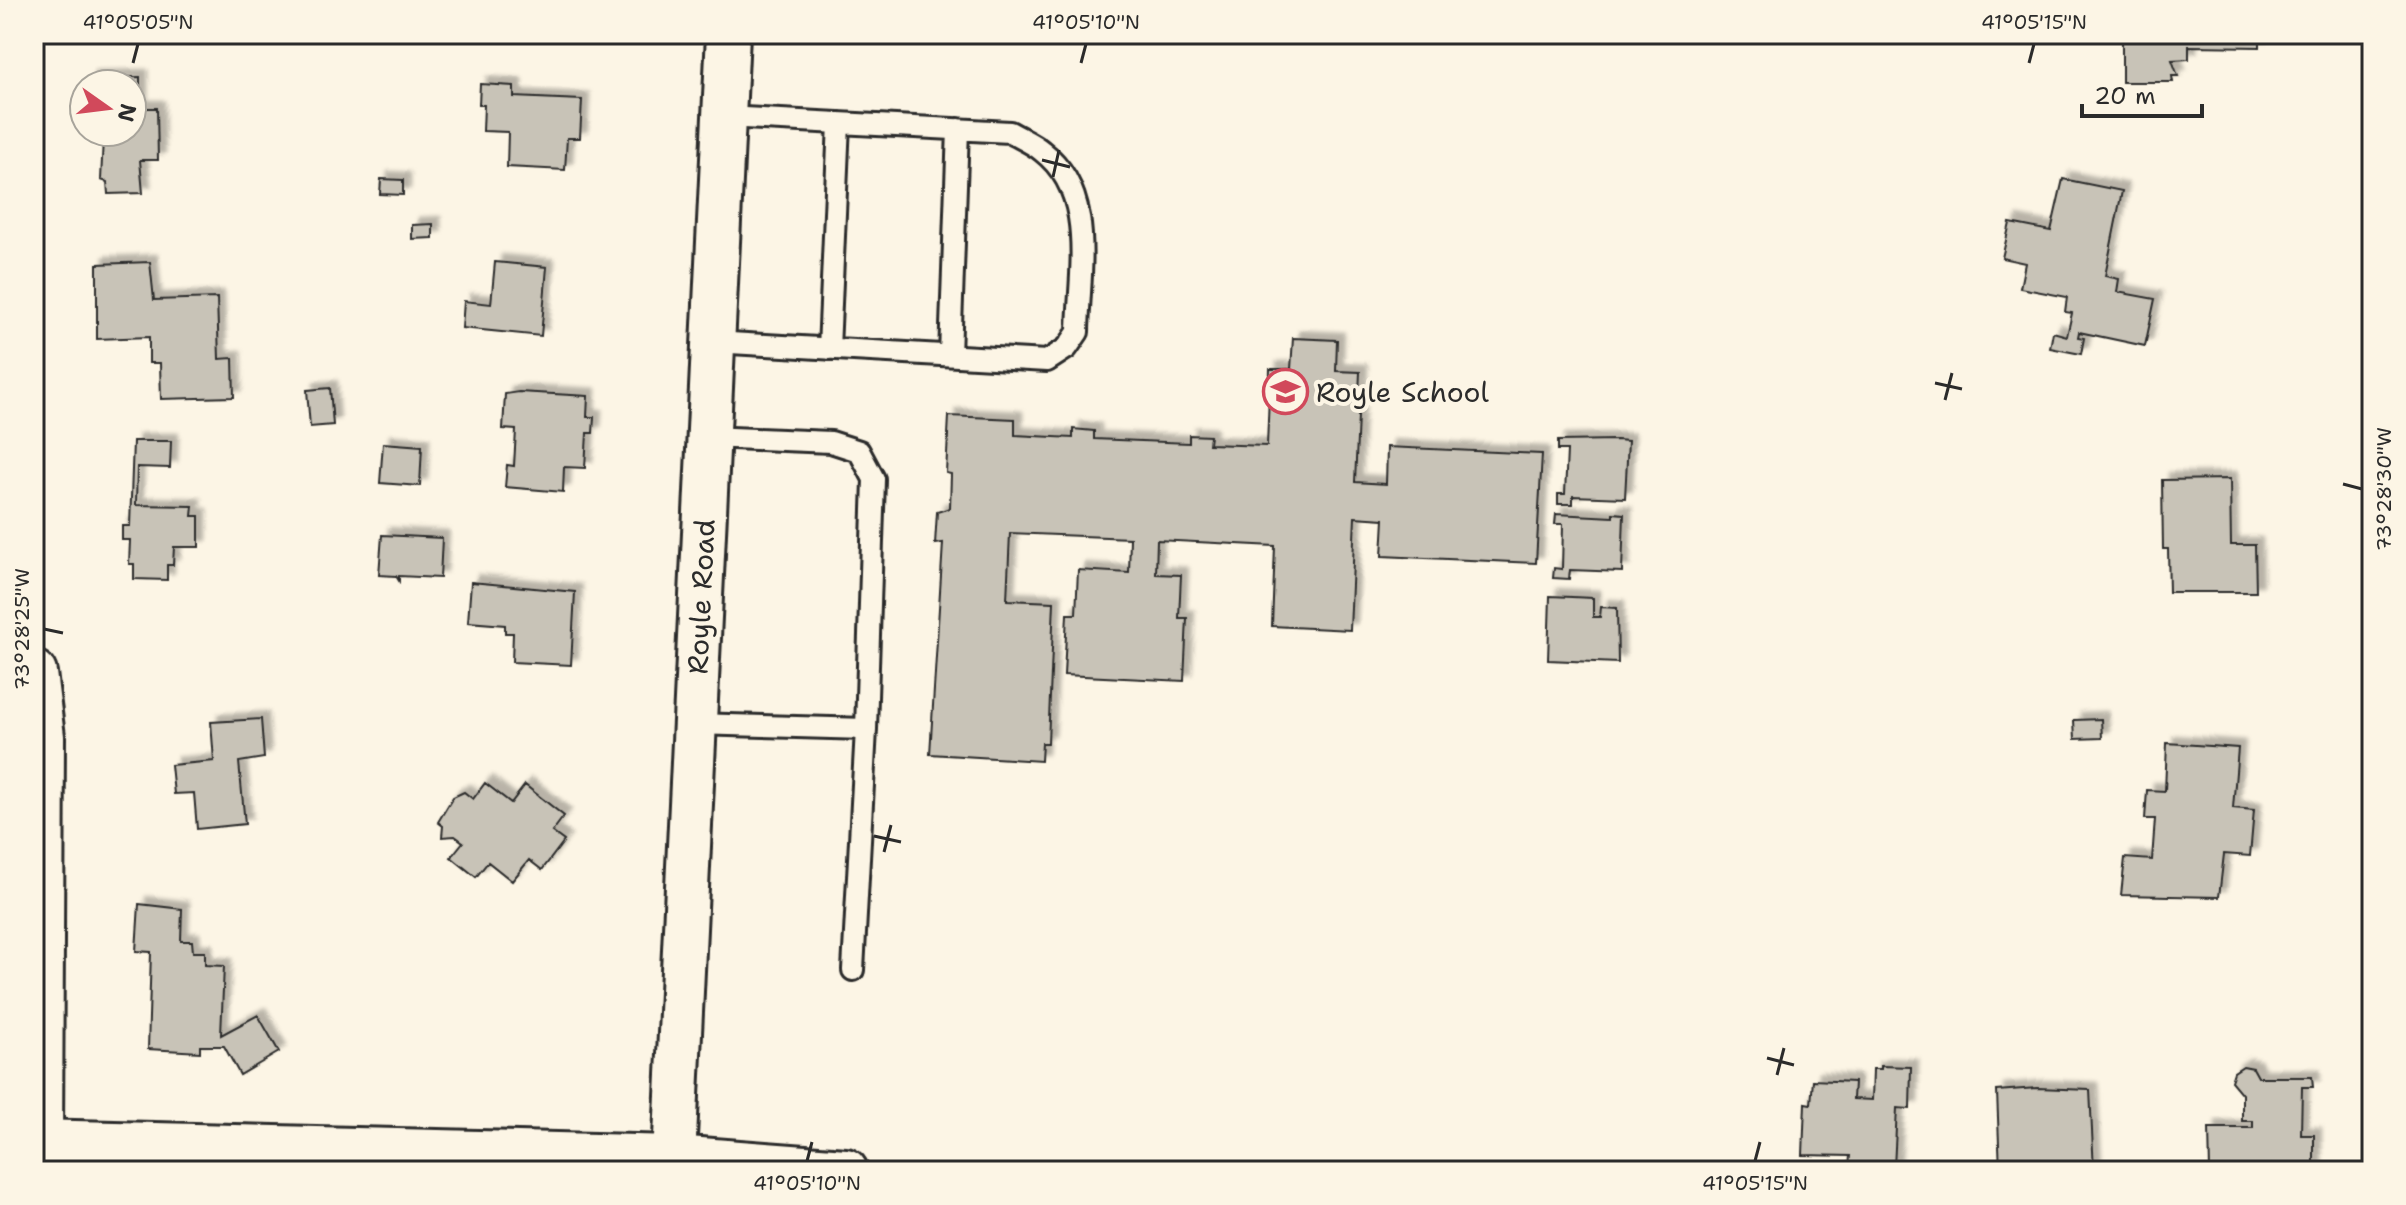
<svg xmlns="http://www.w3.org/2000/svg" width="2406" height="1205" viewBox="0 0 2406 1205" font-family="'Shantell Sans',sans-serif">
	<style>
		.building { fill: #c8c3b7; stroke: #2b2b2b; stroke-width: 2; filter: url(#shadow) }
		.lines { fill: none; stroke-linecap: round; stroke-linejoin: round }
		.lane-casing { stroke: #2b2b2b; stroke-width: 26 }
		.street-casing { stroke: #2b2b2b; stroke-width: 48 }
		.secondary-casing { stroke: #2b2b2b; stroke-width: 50 }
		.primary-casing { stroke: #2b2b2b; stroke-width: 50 }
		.lane { stroke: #fcf5e5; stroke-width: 20 }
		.street { stroke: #fcf5e5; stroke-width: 42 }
		.secondary { stroke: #fcf5e5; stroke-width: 44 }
		.primary { stroke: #fcf5e5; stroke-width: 44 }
		.ticks { fill: none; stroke: #2b2b2b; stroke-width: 3 }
		.labels { text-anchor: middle; stroke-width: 8; stroke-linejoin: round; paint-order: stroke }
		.poi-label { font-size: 28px; fill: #2b2b2b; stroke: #fcf5e5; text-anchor: start }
		.street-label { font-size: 28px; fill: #2b2b2b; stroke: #fcf5e5 }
		.neatline { fill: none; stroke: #2b2b2b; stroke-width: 3 }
		.ticks-label { font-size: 20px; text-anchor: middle; fill: #2b2b2b }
	</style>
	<defs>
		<filter id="shadow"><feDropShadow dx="7" dy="-7" stdDeviation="2" flood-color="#0004"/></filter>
	</defs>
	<rect width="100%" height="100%" fill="#fcf5e5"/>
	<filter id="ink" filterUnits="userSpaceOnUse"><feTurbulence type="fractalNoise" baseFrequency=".0125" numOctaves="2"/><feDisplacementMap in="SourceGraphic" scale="16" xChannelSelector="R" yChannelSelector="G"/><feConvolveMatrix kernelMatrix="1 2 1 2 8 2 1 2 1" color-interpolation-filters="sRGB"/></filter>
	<g filter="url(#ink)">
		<path class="building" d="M2122,34H2260V47L2189,46V59L2172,60L2178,76H2172L2173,82H2122Z
			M140,77V108H157L158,160H140L143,193L108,194L107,182L101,180L103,138H91V132H132V84H89V78Z
			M480,84L514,86V97L582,100L580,138H567L565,170L507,167L508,132L483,131L484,105H479Z
			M381,179L403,180V195L380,194Z
			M2063,179L2122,191L2105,276L2119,279L2117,292L2155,299L2145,346L2079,332L2078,337L2084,338L2081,354L2050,348L2053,332L2067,336L2072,313L2065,312L2067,297L2020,288L2025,263L2002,258L2010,223L2051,231Z
			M433,224V238L412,239V225Z
			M150,262L154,300L217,298L219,359L233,358L234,397L161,399L160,363H149V337L97,339V264Z
			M495,262L547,267L541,336L462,328L464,301L491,304Z
			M1293,338L1337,340L1336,371L1360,372L1355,482L1386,484L1387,447L1542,454L1536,563L1382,556L1384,519L1355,517L1350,630L1272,626L1275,546L1157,540L1156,574L1181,575L1179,618H1187L1184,681L1064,675L1067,614H1076L1078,570L1129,573L1130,538L1010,533L1007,600L1054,602L1048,743H1042L1041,761L930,754L943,543L935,544L937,512L950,508L951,474L946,473L949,416L1015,419V435L1073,438V429L1094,431V439L1189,443V435L1210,436L1209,444L1267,446L1270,369H1291Z
			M330,388L333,425L310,427L307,390Z
			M519,392L588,396L587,417H594L593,433H587L585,468L564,467L563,492L505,487L507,465L514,466L516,430L503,429L505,394Z
			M1616,440L1628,441L1625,498L1573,496V504H1558V494H1565L1567,450H1558V441Z
			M133,441H171L170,468L137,467L136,505L193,506L192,516H199V547H174L173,565H167V580L134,579V564H129L130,540H122V526H130Z
			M383,443L422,446L420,486L380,483Z
			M2230,479L2231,545H2255L2256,592H2169L2168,549H2163L2162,480Z
			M1613,513L1624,514L1622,572L1570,570L1569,579L1553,578L1554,568L1562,569L1563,524H1555L1556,514L1613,517Z
			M382,535L442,538L440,578L399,576V581L396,576L379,575Z
			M471,582L575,592L571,665L512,662L513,633H505V625L468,622Z
			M1550,596L1593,598V617H1600L1601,607L1617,608L1618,663L1548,660Z
			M261,719L264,758L239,762L245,824L197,829L194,793L174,794L171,765L214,761L211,722Z
			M2101,719L2102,738L2075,739L2074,720Z
			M2167,743L2238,748L2233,808L2254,810L2250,856L2224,854L2219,897L2121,895L2125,858L2152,860L2155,819H2145L2147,790L2165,791Z
			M485,783L511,803L525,785L564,816L552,832L564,841L542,870L529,860L512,881L488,862L476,877L451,857L463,842L455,836L442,837L443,826L438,822L453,797L464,792L473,799Z
			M139,904L182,909L181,941H192L193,952H205V965L224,966L221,1035L258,1015L279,1052L240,1075L224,1046H200V1052L148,1049L151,952L136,951Z
			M1881,1066L1911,1067L1910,1109L1897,1108L1894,1168L1849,1166L1850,1156L1803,1155L1805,1103L1811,1104L1813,1080L1854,1082L1853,1099L1872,1100L1873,1069H1881Z
			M2243,1066L2253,1068L2258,1077H2312L2313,1087H2302L2301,1135H2314V1171H2210L2209,1128H2253V1121H2242V1094L2231,1081L2234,1072Z
			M2037,1088L2090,1090L2094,1171H2000L1997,1091Z"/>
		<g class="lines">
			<defs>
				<path id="lane" d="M713,342L1047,361L1067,348L1078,332C1079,272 1097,193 1042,151C1033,143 1020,138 1010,132L724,117
					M829,349L839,123
					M950,355L958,129
					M694,724L866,729L874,479L859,451L831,442L708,437
					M853,970L866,729"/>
				<g id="street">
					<path id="s1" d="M674,1158L728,34"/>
				</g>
				<path id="secondary" d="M34,673L42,737L40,1142"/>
				<path id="primary" d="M34,1142L674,1158L845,1171"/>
			</defs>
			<use href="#lane" class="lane-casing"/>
			<use href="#street" class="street-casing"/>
			<use href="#secondary" class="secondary-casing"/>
			<use href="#primary" class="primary-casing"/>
			<use href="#lane" class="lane"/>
			<use href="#street" class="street"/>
			<use href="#secondary" class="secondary"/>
			<use href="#primary" class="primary"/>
		</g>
	</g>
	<path class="ticks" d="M133,63L138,44M1081,63L1086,44M2029,63L2034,44M1042,160L1070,167M1053,177L1059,150M1935,383L1962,389M1945,400L1952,373M2343,484L2362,489M44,629L63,633M874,836L901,842M884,852L891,825M1767,1058L1794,1065M1777,1075L1784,1048M807,1161L812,1142M1755,1161L1760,1142"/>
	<defs>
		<symbol id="school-ring" viewBox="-11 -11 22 22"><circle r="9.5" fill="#fcf5e5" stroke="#d1495b" stroke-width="1.5"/><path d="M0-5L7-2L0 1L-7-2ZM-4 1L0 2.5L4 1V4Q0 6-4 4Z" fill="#d1495b"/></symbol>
	</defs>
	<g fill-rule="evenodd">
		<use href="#school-ring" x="1260" y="366" width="51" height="51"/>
	</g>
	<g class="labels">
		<g class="poi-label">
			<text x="1316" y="402">Royle School</text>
		</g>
		<g class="street-label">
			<text dy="10" stroke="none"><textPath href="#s1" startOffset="562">Royle Road</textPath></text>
		</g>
	</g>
	<rect width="2406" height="1205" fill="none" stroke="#fcf5e5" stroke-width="88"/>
	<g transform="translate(108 108) rotate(104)"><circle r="38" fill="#fcf5e5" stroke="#a8a49b" stroke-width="2"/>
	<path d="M0-6L14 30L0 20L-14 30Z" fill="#d1495b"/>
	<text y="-12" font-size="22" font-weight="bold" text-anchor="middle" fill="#2b2b2b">N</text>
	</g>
	<path d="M2082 104v12h120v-12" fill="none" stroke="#2b2b2b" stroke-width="4"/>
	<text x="2094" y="104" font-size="24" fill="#2b2b2b" stroke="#fcf5e5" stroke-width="6" paint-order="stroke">20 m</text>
	<rect x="44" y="44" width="2318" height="1117" class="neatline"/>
	<g class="ticks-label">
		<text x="138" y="29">41°05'05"N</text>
		<text x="1086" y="29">41°05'10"N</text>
		<text x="2034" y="29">41°05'15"N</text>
		<text transform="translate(2384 489) rotate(-90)" y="7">73°28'30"W</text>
		<text transform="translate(22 629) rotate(-90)" y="7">73°28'25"W</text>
		<text x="807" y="1190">41°05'10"N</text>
		<text x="1755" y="1190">41°05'15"N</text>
	</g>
</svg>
